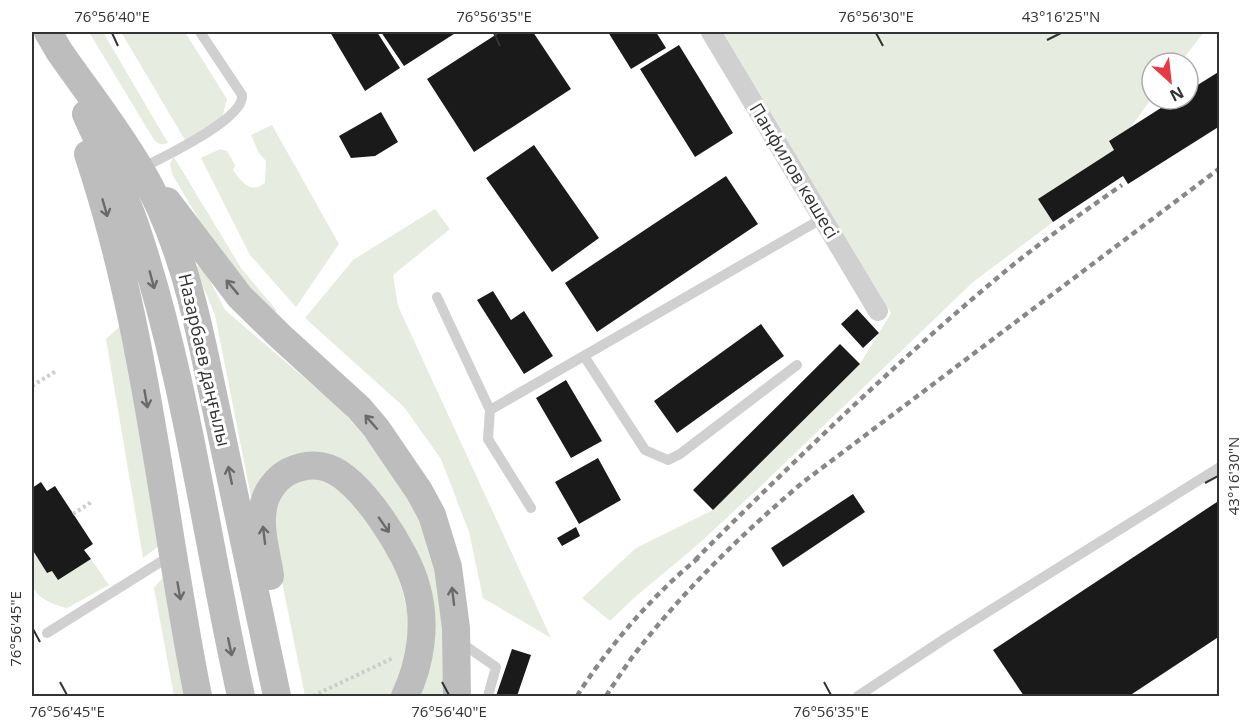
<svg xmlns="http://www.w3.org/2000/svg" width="1251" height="728" viewBox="0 0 1251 728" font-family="'Open Sans',sans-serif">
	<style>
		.green { fill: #e6ecdf }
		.building { fill: #1a1a1a }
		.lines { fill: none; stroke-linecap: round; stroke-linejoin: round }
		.path { stroke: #cdcdcd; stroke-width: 4; stroke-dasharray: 3 3; stroke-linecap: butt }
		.service { stroke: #d0d0d0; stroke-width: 10 }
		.minor { stroke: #d0d0d0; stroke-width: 20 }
		.secondary { stroke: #bdbdbd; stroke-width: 28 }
		.rail { stroke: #888; stroke-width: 4.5; stroke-dasharray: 6 4.5; stroke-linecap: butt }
		.oneway { stroke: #6a6a6a }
		.ticks { fill: none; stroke: #333; stroke-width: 2 }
		.labels { text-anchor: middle; stroke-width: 6; stroke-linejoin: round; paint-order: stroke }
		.street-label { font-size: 18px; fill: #333; stroke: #fff }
		.neatline { fill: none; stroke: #333; stroke-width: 2 }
		.ticks-label { font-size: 15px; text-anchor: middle; fill: #333 }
	</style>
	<rect width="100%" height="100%" fill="#fff"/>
	<path class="green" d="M89,32H103L168,143C159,146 156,143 151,135Z
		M121,32H185L227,99L222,118L185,140Z
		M723,32H1204L1180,63H1152V98L1130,128L1109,141L1114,150L1053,222L973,282L761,486L694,548L635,597L610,621L582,598L636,548L713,510L860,364L891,313Z
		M272,125L339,244L296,307L250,255L201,158L220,149L227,151L235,165L233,170C243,183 250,194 265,183L266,161L259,153L251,135Z
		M174,157L241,268L277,311L270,313L233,277L172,174L170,163Z
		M435,209L450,229L393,275L398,306L551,638L483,598L469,532L441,459L404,407L305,318L353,260Z
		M202,265L225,310L342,410L389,466L421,520L442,583L448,696H420L432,631L340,466L251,497L215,315L195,267Z
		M124,323L160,545L143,558L106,339Z
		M306,473L342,486L377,534L400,580L407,610L409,642L406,657L392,696H305L270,522L273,500Z
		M32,549L47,573L52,571L58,580L91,559L109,585L67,608C54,605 35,598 32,584C29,573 32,559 32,549Z
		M169,570L188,696H174L154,588Z"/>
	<path class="building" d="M330,32H377L400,68L365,91Z
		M381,32H457L404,66Z
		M500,32H533L571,89L474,152L427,79Z
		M608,32H656L666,48L631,69Z
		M679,45L733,133L695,157L640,69Z
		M1220,71V126L1128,184L1123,176L1053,222L1038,199L1114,150L1109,141L1175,99H1188V91Z
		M381,112L398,142L375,156L351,158L339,136Z
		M534,145L599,238L552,272L486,178Z
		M726,176L758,224L597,332L565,283Z
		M493,291L511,320L524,311L553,356L524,374L477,300Z
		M857,309L879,333L863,348L841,324Z
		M761,324L784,356L677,433L654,401Z
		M840,344L860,364L713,510L693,490Z
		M566,380L602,441L571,458L536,398Z
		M598,458L621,500L579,524L555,482Z
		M41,482L47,491L55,486L93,544L84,550L91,559L58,580L52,571L47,573L32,549V488Z
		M853,494L865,512L783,567L771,548Z
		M1220,500V636L1129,696H1024L993,650Z
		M576,527L580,536L562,546L557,538Z
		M512,649L531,655L517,696H496Z"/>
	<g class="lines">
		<path class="path" d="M32,386L56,371
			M73,514L93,501
			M313,696L393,658"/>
		<path class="service" d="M142,168C163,157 245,119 242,95L200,32
			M437,297L490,410
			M584,356L645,450L668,460L680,454L797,365
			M531,508L488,439L490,410L823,218
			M47,633L170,556
			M460,642L496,667L488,696
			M858,696L949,636L1220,467"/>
		<path class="minor" d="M711,32L878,311"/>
		<path class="secondary" d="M48,32L59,51C86,90 117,129 140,169C172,222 190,287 203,347L277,696
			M86,114C102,150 121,185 134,222C186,373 206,540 241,696
			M88,154C147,330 162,516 198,696
			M167,201L240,297L280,336L359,408L376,428L419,491L432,515L448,567L456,628L457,696
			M270,576C267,554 259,530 263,508C265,494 275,479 288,472C300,466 314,463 328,468C361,479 407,552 416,586C427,622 421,663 405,696"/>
		<path class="rail" d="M695,560C796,459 899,359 1008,269C1045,239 1083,212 1122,185
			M577,696C607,648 656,591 701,556
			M606,696C616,681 626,665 637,651C686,588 742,534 802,483L1220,168"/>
	</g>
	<defs><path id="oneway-shaft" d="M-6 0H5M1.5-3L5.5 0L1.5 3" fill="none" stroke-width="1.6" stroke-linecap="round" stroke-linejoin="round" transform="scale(1.5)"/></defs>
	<g class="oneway">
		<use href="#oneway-shaft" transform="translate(105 208) rotate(74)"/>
		<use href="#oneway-shaft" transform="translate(152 280) rotate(75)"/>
		<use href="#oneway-shaft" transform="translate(232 287) rotate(-130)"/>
		<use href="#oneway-shaft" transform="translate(146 399) rotate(80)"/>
		<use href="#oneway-shaft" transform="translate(371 422) rotate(-131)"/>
		<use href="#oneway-shaft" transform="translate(230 475) rotate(-102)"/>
		<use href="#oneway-shaft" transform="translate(384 525) rotate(55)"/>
		<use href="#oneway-shaft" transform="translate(264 535) rotate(-97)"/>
		<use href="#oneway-shaft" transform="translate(179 591) rotate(80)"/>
		<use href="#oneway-shaft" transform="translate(453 596) rotate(-97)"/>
		<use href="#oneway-shaft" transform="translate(230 647) rotate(78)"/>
	</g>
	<path class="ticks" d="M112,33L118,46M494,33L500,46M876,33L883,46M1047,40L1061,33M1205,483L1218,476M33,629L40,642M60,682L67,695M442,682L449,695M824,682L831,695"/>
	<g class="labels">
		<g class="street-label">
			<text transform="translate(794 171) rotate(59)" y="6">Панфилов көшесі</text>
			<text transform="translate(204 360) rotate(77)" y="6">Назарбаев даңғылы</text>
		</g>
	</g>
	<rect width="1251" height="728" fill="none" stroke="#ffffff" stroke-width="66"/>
	<g transform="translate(1170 81) rotate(153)"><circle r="28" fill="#ffffff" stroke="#adadad" stroke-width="1.5"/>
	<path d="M0-4.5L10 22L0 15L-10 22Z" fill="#e63946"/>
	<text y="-9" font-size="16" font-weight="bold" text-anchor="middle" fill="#333333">N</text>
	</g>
	<rect x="33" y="33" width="1185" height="662" class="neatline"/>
	<g class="ticks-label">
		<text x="112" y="22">76°56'40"E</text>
		<text x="494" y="22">76°56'35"E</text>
		<text x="876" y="22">76°56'30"E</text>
		<text x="1061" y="22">43°16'25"N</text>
		<text transform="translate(1234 476) rotate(-90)" y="5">43°16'30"N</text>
		<text transform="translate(16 629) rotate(-90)" y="5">76°56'45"E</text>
		<text x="67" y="717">76°56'45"E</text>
		<text x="449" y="717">76°56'40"E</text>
		<text x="831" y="717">76°56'35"E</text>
	</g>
</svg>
